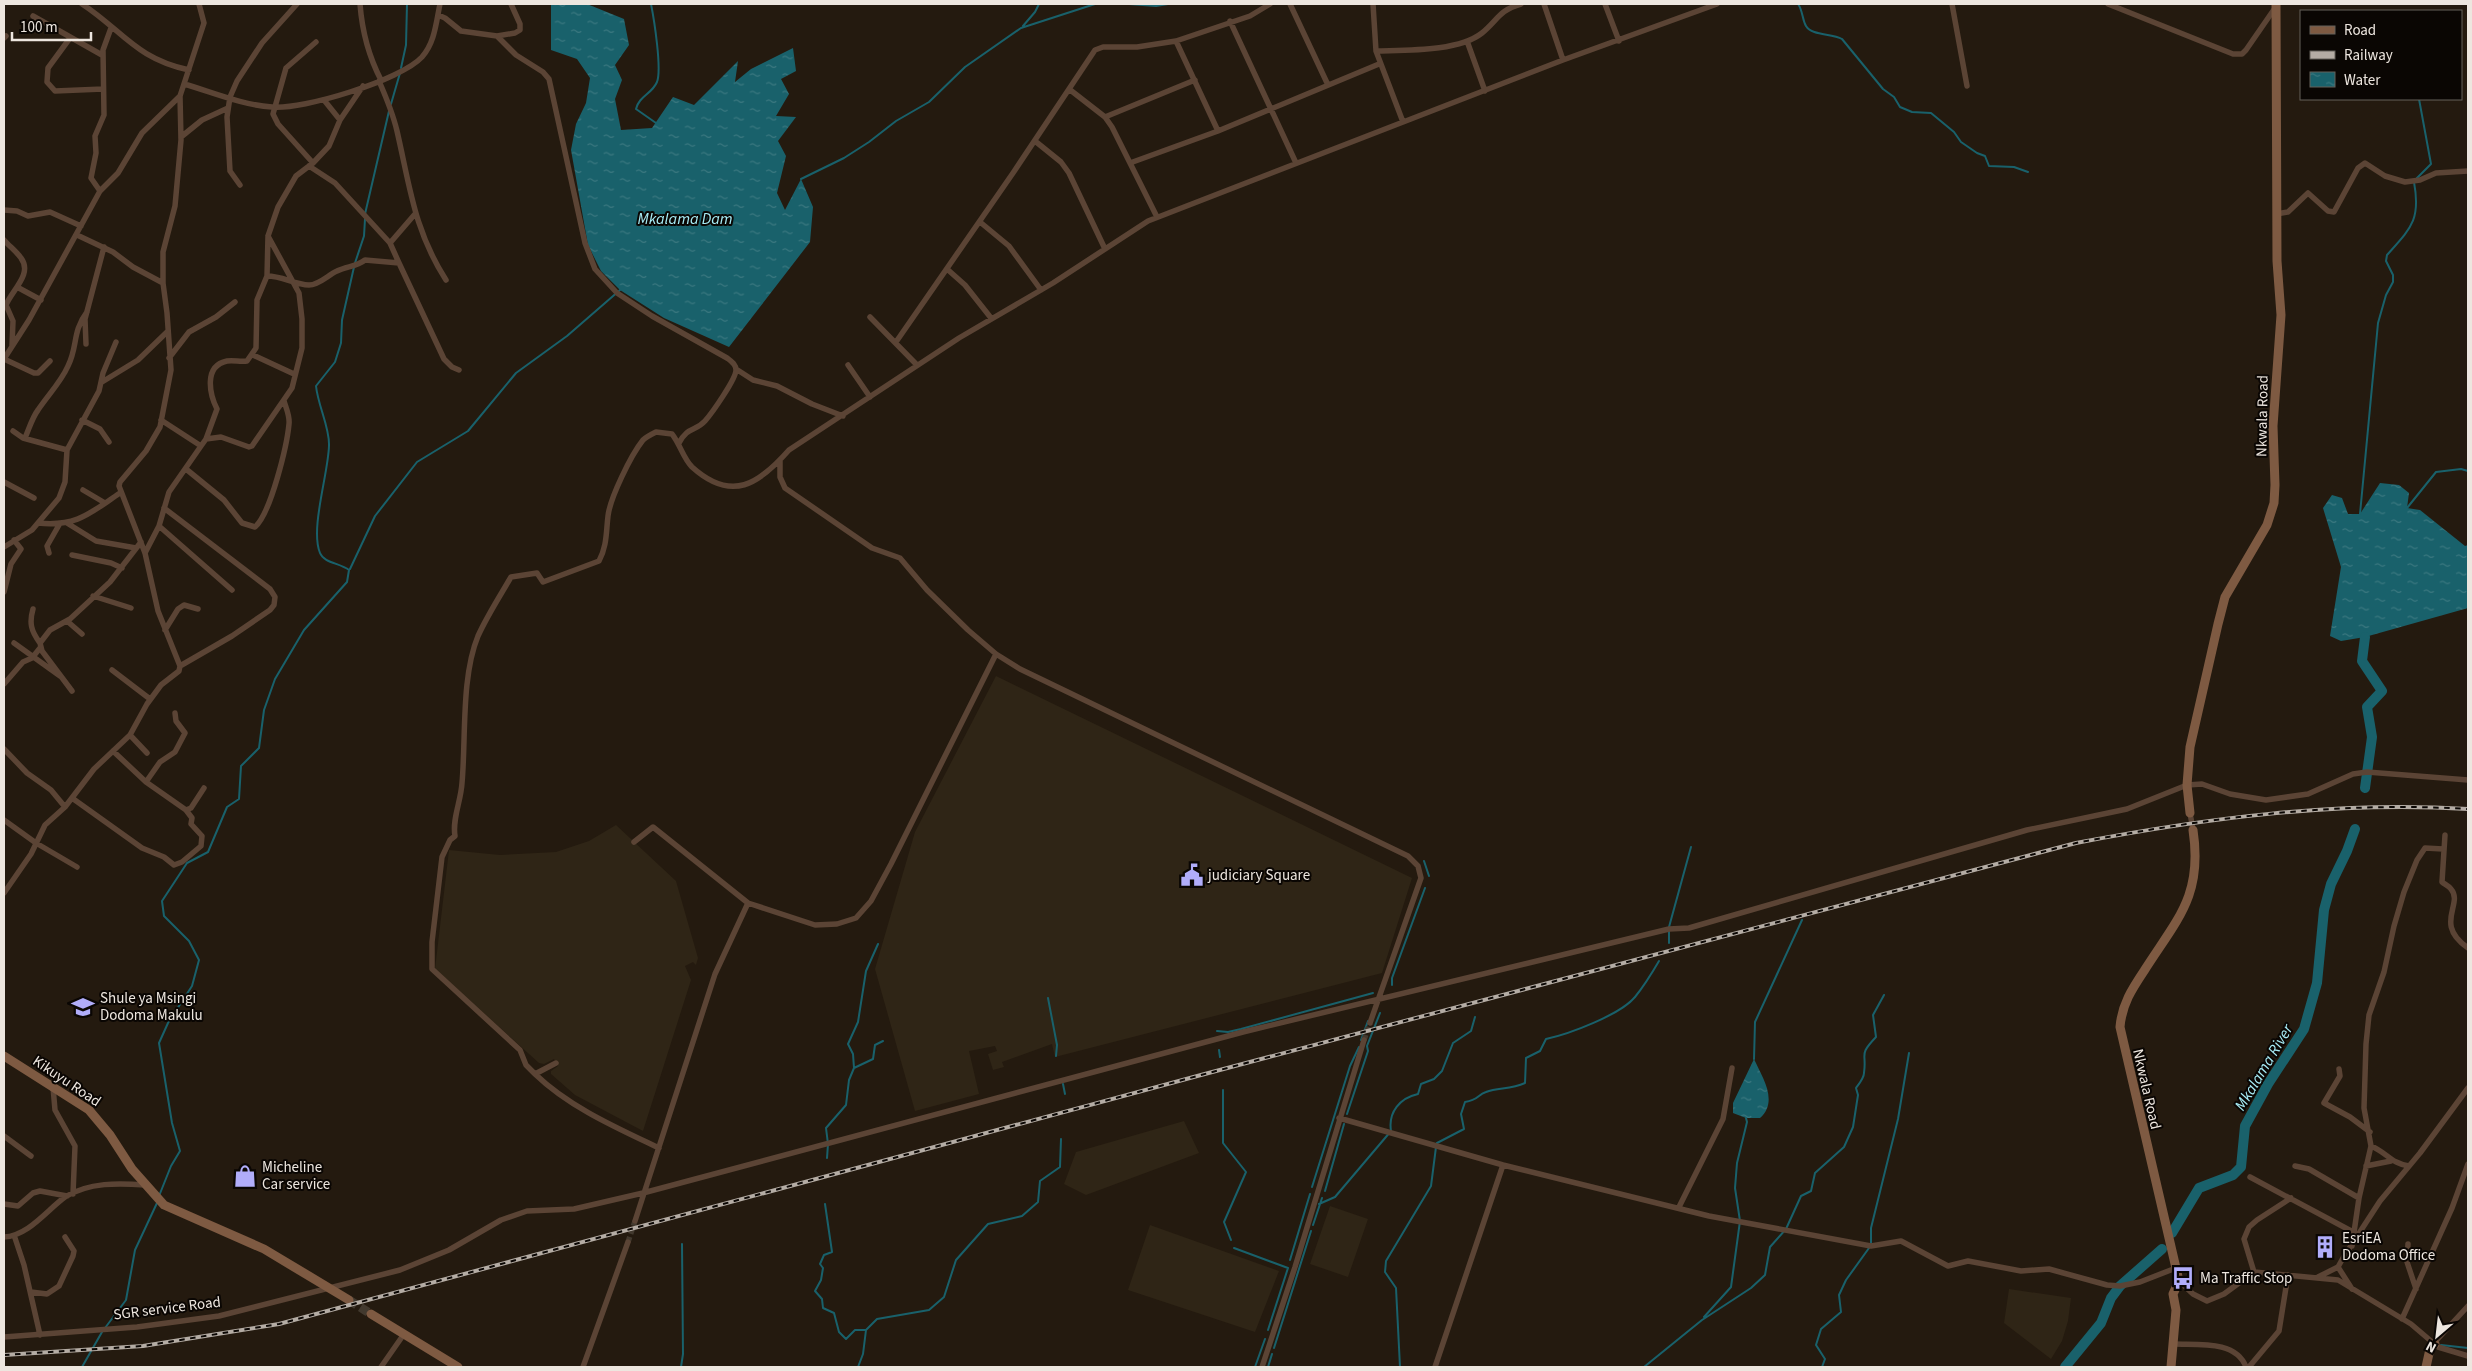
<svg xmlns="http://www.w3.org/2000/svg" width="2472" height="1371" viewBox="0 0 2472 1371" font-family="'Source Sans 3',sans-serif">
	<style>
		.commercial { fill: #2f2516 }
		.water { fill: url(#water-ripples) }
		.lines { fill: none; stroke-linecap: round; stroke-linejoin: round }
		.stream { stroke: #19616b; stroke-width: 2 }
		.river { stroke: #19616b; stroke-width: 10 }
		.street-tunnel { stroke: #42392e; stroke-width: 5.5; stroke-dasharray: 5.5 3; stroke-linecap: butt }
		.secondary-tunnel { stroke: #42392e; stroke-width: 9; stroke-dasharray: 9 4.5; stroke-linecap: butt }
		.street { stroke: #5b4435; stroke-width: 5.5 }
		.secondary { stroke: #7e5a42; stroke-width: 9 }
		.rail-casing { stroke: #b4aca4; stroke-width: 4 }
		.rail { stroke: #0a0603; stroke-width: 2; stroke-dasharray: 5.5; stroke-linecap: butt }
		.labels { text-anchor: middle; stroke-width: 4; stroke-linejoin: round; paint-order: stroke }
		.street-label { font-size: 15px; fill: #ede6df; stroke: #0a0603 }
		.poi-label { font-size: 15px; fill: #ede6df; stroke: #0a0603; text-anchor: start }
		.water-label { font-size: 16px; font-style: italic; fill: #a8edf7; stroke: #0a0603 }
	</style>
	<defs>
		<pattern id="water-ripples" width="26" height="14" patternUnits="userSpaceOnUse" patternTransform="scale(1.25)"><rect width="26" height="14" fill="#19616b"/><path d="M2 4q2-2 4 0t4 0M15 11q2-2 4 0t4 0" fill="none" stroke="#3b7880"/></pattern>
	</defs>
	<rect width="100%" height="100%" fill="#241a0f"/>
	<path class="commercial" d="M996,676L1412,878L1382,973L1055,1057L1052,1044L1002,1062L1004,1067L993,1070L988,1054L997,1051L995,1046L969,1051L979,1094L915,1111L875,969L915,832Z
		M616,825L676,881L698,958L696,965L693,962L685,966L691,980L643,1131L575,1095L551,1074V1071L558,1066L554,1059L544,1064L539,1063L435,969L449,850L500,855L556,852L589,841Z
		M1184,1121L1199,1153L1086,1195L1064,1184L1076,1152Z
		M1330,1206L1368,1219L1348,1277L1310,1264Z
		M1150,1225L1279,1271L1255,1332L1128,1290Z
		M2009,1289L2071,1298L2068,1321L2062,1341L2051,1359L2004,1323Z"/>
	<path class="water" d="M551,4H587L624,19L629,45L615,65L622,80L615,99L621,130L652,128L673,97L694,105L738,61L735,82L751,69L793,48L796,71L781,79L789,94L776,116L796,117L778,141L786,156L777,193L785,210L801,179L813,207L810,242L729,347L664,318L620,290L601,271L588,245L571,150L576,124L586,103L590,78L577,59L551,50Z
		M2380,483L2399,485L2409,493L2407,508L2420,510L2465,546L2468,545V608L2365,637L2341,641L2330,636L2341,567L2323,508L2332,495L2342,498L2348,514H2360Z
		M1754,1059C1762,1077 1779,1101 1760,1118H1746L1733,1113V1103Z"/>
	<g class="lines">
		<path class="stream" d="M651,4C654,19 662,69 657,82C652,94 639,96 636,109L656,123
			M1129,4L1156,6L1168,4
			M1798,4C1803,11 1802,19 1806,26C1812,36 1832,33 1842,39L1883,89L1894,97L1900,107L1912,112L1931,113L1954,132L1961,142L1977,153L1985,156L1989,166L2014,167L2028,172
			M1023,26L1035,12L1039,4
			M401,68L406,45L407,4
			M391,104L400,73
			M2417,178L2431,164L2419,99
			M801,179L844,158L869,142L896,121L929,102L965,67L1021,28L1095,4
			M365,214L389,111
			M355,263L364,236L365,219
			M2407,508L2436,472L2461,469L2468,471
			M2360,514L2378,323L2386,295L2393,282V275L2386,261L2387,255C2411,228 2421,220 2414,182
			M350,569L375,516L417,462L468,431L516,373L567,336L620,290
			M1424,861L1429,876
			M1669,927L1691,847
			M1669,943V931
			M1392,985V978L1425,888
			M1048,998L1057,1045L1056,1056
			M1217,1031L1228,1032L1241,1029L1373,993
			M1361,1040L1368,1021
			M1219,1050L1220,1057
			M1754,1059L1755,1022L1802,920
			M854,1068L873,1059L875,1045L883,1041
			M1063,1084L1065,1094
			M1223,1090V1143L1246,1172L1224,1222L1231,1240
			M1347,1114L1368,1051L1367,1046L1380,1013
			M1437,1143L1464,1129L1461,1114L1465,1102C1479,1100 1477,1095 1486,1092C1498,1087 1510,1090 1525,1083L1526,1058L1540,1051L1546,1039C1569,1034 1620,1015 1635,997C1644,986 1652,973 1659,961
			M827,1158L828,1144L826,1128L846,1105L849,1080L854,1068L853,1054L848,1044L858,1022L866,971L878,944
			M1312,1187L1350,1066L1359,1047
			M1325,1191L1344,1124
			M159,1196L171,1166L180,1151L172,1123L159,1043L168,1023L192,986L199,960L189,941L164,916L162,901L187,863L208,852L227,807L239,799L241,766L259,748L264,710L275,679L304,630L347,582L349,570C340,563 324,563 320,553C310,529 328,475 329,446C330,428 318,406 316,386L335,362L341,343L342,320L354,267
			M825,1204L832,1252L824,1255L820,1264L823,1268L821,1280L815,1291L822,1299L823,1308L834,1313L839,1332L846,1339L855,1330H866
			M1319,1204L1335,1197L1391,1131C1388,1112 1400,1098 1418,1094L1421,1084L1434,1079L1442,1071L1453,1043L1471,1031L1475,1017
			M1313,1225L1322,1198
			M1871,1243V1228L1898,1119L1909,1053
			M1234,1248L1288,1268L1268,1330
			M1290,1260L1310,1194
			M1704,1317L1731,1287L1740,1221L1735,1188L1737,1163L1747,1122L1746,1118
			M105,1328L126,1300L135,1250L157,1203
			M2441,1345L2468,1348
			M1274,1348L1311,1231
			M82,1367L102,1332
			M681,1367L683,1354L682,1244
			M858,1367L863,1354L866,1330L877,1319L929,1310L944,1297L956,1260L988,1224L1022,1216L1038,1202L1040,1181L1060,1167L1061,1139
			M1255,1367L1265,1339
			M1268,1367L1272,1354
			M1400,1367L1396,1288L1385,1272L1386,1261L1431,1186L1436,1147
			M1644,1367L1702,1320L1751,1288L1765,1275L1770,1247L1786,1229L1801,1196L1811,1191L1815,1173L1844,1147L1853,1127L1858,1095L1856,1088C1859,1084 1864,1078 1864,1073C1867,1052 1858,1056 1876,1037L1873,1015L1884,995
			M1822,1367L1825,1359L1816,1345L1821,1329L1841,1312L1839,1295L1846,1280L1869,1248"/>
		<path class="river" d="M2365,788L2372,737L2367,707L2382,691L2362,661L2365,637
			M2172,1233L2199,1188L2233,1175L2241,1167L2245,1126L2268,1084L2304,1029L2317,983L2324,910L2331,884L2347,851L2355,829
			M2065,1367L2101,1323L2111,1298L2120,1286L2162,1249"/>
		<path class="street-tunnel" d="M1364,1040L1370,1023
			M628,1242L635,1221"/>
		<path class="secondary-tunnel" d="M349,1300L371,1314"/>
		<path class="street" d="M82,4C122,30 136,59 189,70
			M360,4C362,30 369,57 381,80
			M1290,4L1328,85
			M1373,4L1376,51L1403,122
			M1544,4L1563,60
			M1605,4L1619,41
			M1952,4L1967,86
			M2108,4L2233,54H2242L2246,50L2275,8
			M438,15L445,18L461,31L497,36L516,55L543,72L549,79L585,243L595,269L617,293L652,316L727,358C731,361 736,364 736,370C736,379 712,413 705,421C695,432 688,426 679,443
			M33,16L102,55
			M1230,21L1296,163
			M497,36L515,33L520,30V24L511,4
			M4,38L6,36
			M70,38L48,68L47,82L55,91L103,89
			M1176,41L1218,131
			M1467,41L1485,91
			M1376,51C1405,50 1458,52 1482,33C1497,21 1499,10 1521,4
			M379,81C386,97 393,114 397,131C410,187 414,230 446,280
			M184,84C212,92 242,105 272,107C303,110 401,80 422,57C435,42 436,23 440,4
			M1069,89L1105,117L1112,127L1157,217
			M324,100L340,120
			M1105,117L1195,80
			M181,137L202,120L228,108
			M1035,141L1061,162L1069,173L1105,249
			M313,163L278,124L273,114L286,68L316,42
			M1130,163L1218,131L1379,64
			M309,166L335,183L390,243
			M240,185L230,171L227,117L230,97L237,81L262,43L297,4
			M100,191L91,178L96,153L95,136L104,115L103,50L111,28
			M4,210L17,211L28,216L50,212L81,226
			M2276,214L2288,212L2308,193L2328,211L2334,212L2358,168L2365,163L2385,176L2405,182L2420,180L2436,173L2468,171
			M980,222L1009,246L1041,290
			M77,235L113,252L133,267L163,283
			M4,240C9,246 16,251 21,258C33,274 12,290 6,305L13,321L12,346
			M399,263L444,359L452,367L459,370
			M947,269L965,285L991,318
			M267,276C282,276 294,284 309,285C319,285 328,275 337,271C347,266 356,267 365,260L399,263L390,243L415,214
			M17,287L41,300
			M870,317L917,365
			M896,342L1013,173L1095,50L1103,47H1137L1176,41L1250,16L1270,4
			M86,344L85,319L104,247
			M253,355L294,374
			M169,358L189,332L216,317L235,302
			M4,359L29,320L100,191L118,173L142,133L180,96
			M4,359L34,373H38L50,361
			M848,365L870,397
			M736,369L753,380L777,386L812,404L843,416
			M102,382L138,360L167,332
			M82,420L100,429L109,442
			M13,431L23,438L67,450
			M25,438C29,429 32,418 38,410C48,395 61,382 68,366C78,346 72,332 87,312
			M206,439L217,409C210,395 203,366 227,361C234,360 240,362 247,361L256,348L257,300L267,276L268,236L278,207L296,176L313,163L329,146L340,120L363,86
			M201,446L206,439L221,437L249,447L252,446L292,388L302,348V319L299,293L268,236
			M780,461V477L785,488L872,548L900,558L927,590L968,630L996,654L1020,669L1408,856L1418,866L1421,878L1370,1023
			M186,469L224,500L242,523L255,527C271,513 287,445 289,424C290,416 286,408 284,401
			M4,482L34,498
			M83,490L105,503
			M164,508L270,589L275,597L274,605L270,610L232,636L180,666
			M38,523C77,527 90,513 120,493
			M67,523L96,541L136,548
			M159,526L232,590
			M4,547L32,530L59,498L65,482L67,450L99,391L103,373L116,342
			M49,553L47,546L59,525
			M145,553L159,526L169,492L201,446L161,420
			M72,555L111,563L122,568
			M4,592L11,564L21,549L14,540
			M93,596L131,608
			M33,609C29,623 31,631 40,643
			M67,621L82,634
			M165,630L178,609L184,605L198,609
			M14,643L60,676
			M112,670L150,699
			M4,684L23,662L32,658L40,648
			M72,691L42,651L40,643L50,630L70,619L110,582L141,542
			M130,735L147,753
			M4,749L27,773L51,790L65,807
			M113,751L146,782L186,810L191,808L204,788
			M146,782L160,762L175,752L185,733L176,721L175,713
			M72,798L142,848L164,857L174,865L182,862L201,846L202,836L191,824L192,818L186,810
			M2190,813L2193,830
			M4,820L36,843L77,867
			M2445,835L2442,882C2444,884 2449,886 2451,889C2464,904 2433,924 2468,948
			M634,842L653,827L748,903L715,974L635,1221
			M4,893L31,854L45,825L65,807L94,769L130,735L147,704L161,685L179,671L180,666L158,611L145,553L119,486L120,482L146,451L160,427L171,370L167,313L163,283V252L175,206L181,140L180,96L204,23L199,4
			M748,903L815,925L837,924L856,918L871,901L891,864L996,654
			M556,1063L535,1074C569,1107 617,1128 659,1148
			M2339,1069L2340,1076L2324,1103L2350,1117L2370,1132
			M535,1074L526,1065L520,1050L432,969V942L442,857L450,840L455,836C452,819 461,801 462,783C466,740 461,677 478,636C487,616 500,596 511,577L537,573L543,582L599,561C607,546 606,533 608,516C610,498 631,455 643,440C646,437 652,434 656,432L672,434C680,444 683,458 692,467C732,503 759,484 789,450L959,338L1053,283L1148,221L1563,60L1717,4
			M53,1087L55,1110L75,1146L73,1194
			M1339,1118L1503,1165L1709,1216L1871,1246L1901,1241L1948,1266L1968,1261L2021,1271L2049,1269L2107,1285L2120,1286L2140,1282L2176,1268
			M4,1136L31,1156
			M2371,1146C2386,1152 2392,1164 2409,1166
			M2295,1166L2309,1169L2359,1198
			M2366,1166L2391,1161
			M2250,1177L2355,1233
			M4,1204L18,1206L33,1193L40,1191L67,1196
			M1679,1207L1723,1119L1732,1068
			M14,1235L24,1265L40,1335
			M4,1237C28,1236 47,1210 65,1197C89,1182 119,1183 145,1185
			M2408,1244L2407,1262L2416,1289
			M2352,1246L2359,1198L2371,1146L2364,1108L2366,1044L2369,1015L2384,972L2394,926L2404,892L2417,860L2425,848L2443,849
			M2254,1272L2244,1239L2249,1227L2257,1220L2291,1198
			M2318,1277L2338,1267
			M2179,1281L2193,1294L2207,1301L2224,1294L2254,1272L2338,1280L2411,1324L2438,1347L2468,1356
			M2352,1289L2338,1267L2343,1258L2380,1201L2420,1153L2468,1088
			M31,1292L47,1294L59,1286L73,1256L74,1251L65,1237
			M2402,1319L2452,1208L2468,1164
			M4,1337L137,1327L219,1316L400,1270L449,1250L501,1220L527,1211L574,1209L643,1193L1243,1032L1669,929L1689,928L2027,830L2127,809L2187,785L2202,784L2230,794L2266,800L2308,794L2353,774L2367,772L2468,780
			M2434,1343L2468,1306
			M2174,1344C2198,1345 2236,1340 2246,1367
			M381,1367L404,1334
			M583,1367L628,1242
			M1262,1367L1295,1267L1364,1040
			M1435,1367L1503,1165
			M2249,1367L2279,1331L2288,1275"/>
		<path class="secondary" d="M2190,813L2187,785L2190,747L2218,624L2225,597L2267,525L2274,503L2275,485L2273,426L2281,315L2277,261L2276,4
			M4,1056L89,1110L110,1135L132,1169L164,1205L264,1249L349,1300
			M371,1314L458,1367
			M2171,1367L2176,1310L2173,1294L2179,1281L2120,1027C2122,1004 2132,989 2144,971C2177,919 2203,896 2193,830
			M2426,1367L2430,1349L2435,1344"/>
		<defs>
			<path id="rail" d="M4,1355L143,1346L279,1324L1201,1075L2076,843C2206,818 2336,801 2468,809"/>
		</defs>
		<use href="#rail" class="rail-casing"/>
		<use href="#rail" class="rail"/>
	</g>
	<defs>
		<symbol id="civic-bare" viewBox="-9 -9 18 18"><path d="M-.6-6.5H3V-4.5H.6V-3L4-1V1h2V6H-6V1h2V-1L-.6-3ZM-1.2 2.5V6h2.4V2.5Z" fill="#b1adfa" stroke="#0a0603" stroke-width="2.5" paint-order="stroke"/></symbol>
		<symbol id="school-bare" viewBox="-9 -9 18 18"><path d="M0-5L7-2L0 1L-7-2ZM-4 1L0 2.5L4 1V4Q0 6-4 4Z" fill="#b1adfa" stroke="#0a0603" stroke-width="2.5" paint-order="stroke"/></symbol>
		<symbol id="shop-bare" viewBox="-9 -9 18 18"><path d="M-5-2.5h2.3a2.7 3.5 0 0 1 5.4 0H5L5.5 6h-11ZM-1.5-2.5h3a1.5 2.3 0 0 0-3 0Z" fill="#b1adfa" stroke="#0a0603" stroke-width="2.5" paint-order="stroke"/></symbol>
		<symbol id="building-bare" viewBox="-9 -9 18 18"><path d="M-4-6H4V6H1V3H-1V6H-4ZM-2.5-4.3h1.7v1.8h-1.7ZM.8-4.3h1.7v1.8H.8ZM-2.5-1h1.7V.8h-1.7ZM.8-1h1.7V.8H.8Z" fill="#b1adfa" stroke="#0a0603" stroke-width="2.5" paint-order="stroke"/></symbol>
		<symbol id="bus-bare" viewBox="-9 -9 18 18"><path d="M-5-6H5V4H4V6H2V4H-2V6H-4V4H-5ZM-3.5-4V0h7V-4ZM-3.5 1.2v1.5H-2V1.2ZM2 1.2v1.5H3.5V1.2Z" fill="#b1adfa" stroke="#0a0603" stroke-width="2.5" paint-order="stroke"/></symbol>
	</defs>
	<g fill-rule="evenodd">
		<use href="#civic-bare" x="1176" y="859" width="32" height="32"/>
		<use href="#school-bare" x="67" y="991" width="32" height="32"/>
		<use href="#shop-bare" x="229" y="1160" width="32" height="32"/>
		<use href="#building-bare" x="2309" y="1231" width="32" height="32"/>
		<use href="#bus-bare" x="2167" y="1262" width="32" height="32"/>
	</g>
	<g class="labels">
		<g class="street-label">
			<text transform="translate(2262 416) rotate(-89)" y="5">Nkwala Road</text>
			<text transform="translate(67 1081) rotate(34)" y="5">Kikuyu Road</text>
			<text transform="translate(2147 1089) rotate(77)" y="5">Nkwala Road</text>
			<text transform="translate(167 1308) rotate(-7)" y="5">SGR service Road</text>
		</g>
		<g class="poi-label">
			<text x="1208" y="880">judiciary Square</text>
			<text x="100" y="1003">Shule ya Msingi<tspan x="100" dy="17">Dodoma Makulu</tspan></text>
			<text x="262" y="1172">Micheline<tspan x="262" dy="17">Car service</tspan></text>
			<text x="2342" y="1243">EsriEA<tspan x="2342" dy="17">Dodoma Office</tspan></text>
			<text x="2200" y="1283">Ma Traffic Stop</text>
		</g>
		<g class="water-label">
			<text x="685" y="224">Mkalama Dam</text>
			<text transform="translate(2263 1067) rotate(-59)" y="6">Mkalama River</text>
		</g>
	</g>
	<rect width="2472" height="1371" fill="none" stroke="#ede6df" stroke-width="10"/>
	<rect x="2300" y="10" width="162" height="90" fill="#0a0603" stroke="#65605b"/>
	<rect x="2310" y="26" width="25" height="8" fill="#7e5a42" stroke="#65605b"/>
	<text x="2344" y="35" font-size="15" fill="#ede6df">Road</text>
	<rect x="2310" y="51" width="25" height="8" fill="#b4aca4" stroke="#65605b"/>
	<text x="2344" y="60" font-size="15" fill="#ede6df">Railway</text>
	<rect x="2310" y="72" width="25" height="15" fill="url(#water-ripples)" stroke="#65605b"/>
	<text x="2344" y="85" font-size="15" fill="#ede6df">Water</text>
	<g transform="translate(2437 1336) rotate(208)" stroke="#0a0603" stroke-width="4" paint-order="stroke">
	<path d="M0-4L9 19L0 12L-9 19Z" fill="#ede6df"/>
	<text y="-8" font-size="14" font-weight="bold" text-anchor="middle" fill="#ede6df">N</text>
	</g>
	<path d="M12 32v8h79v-8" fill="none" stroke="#ede6df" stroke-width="2.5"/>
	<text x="20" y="32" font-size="15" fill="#ede6df" stroke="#0a0603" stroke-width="4" paint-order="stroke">100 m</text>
</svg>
